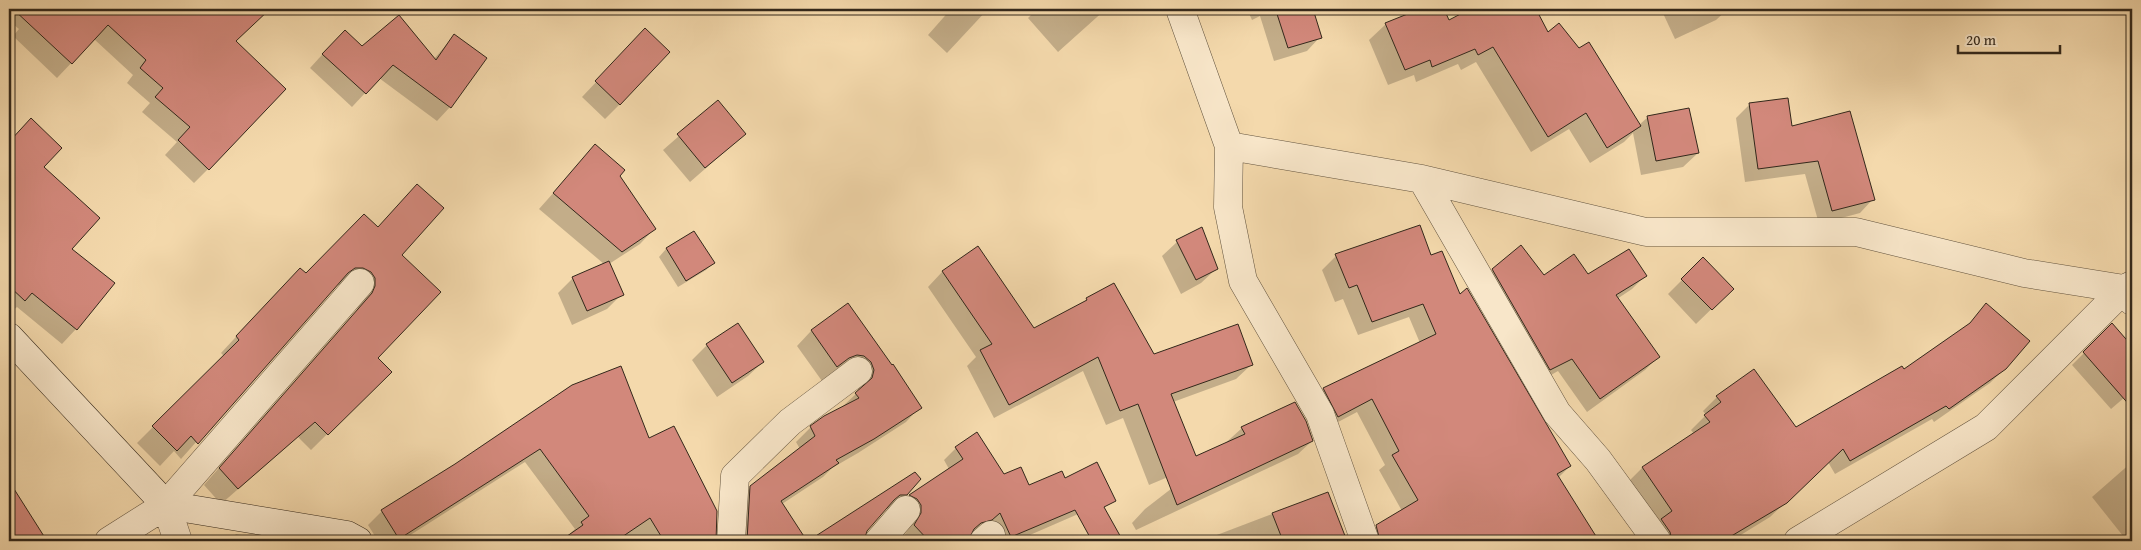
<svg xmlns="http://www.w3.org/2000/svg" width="2141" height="550" viewBox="0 0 2141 550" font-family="'Gentium Book Plus',serif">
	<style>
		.shadow { fill: #0003 }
		.building { fill: #d2887b; stroke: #33281b }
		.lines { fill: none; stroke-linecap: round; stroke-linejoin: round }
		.street-casing { stroke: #63543f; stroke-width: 29 }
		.secondary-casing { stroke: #33281b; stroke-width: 29 }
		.street { stroke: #f8e6c9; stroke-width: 28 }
		.secondary { stroke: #f8e6c9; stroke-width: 28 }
	</style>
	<rect width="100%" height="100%" fill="#f4d9ac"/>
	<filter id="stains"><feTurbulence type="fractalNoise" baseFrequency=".004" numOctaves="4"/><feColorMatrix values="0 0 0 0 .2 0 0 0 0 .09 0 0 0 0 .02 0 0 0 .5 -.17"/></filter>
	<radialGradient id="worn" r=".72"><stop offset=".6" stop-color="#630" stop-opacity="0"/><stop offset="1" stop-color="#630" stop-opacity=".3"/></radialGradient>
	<path class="shadow" d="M9,9H144L168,32L188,9H269L235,41L208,169L194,183L165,155L177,142L142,112L150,103L127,83L133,75L94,39L57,78L13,36L19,29L9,21Z
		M951,9H988L947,53L928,35Z
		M1037,9H1106L1058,52L1028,18Z
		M1247,9H1311L1320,37L1307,51L1274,61L1260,16L1252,20Z
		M1423,9H1443L1448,21L1473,9H1534L1547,34L1639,125L1648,117L1698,153L1683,167L1641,175L1633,133L1624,142L1590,163L1569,129L1531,152L1476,62L1461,70L1458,64L1416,82L1414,75L1388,85L1369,40L1386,24Z
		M1661,9H1728L1716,20L1675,39Z
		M454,36L450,107L437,121L379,78L352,107L310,68L331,45L434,59Z
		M631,45L620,104L605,119L582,97Z
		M718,102L745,134L690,182L663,150Z
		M1750,104L1791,128L1873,199L1860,213L1819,224L1805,174L1745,182L1736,118Z
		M31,120L42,167L70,249L76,329L62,344L17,307L9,314V143Z
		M595,146L618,176L654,229L640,244L609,264L622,294L607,309L572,325L558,293L573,278L604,264L539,209Z
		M417,185L376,358L390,372L311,450L298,437L221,504L204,485L356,311L360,304L347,283L335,286L181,459L174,451L160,466L137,443L224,356L221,353L284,285L306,274L377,228Z
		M1419,226L1430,257L1459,296L1570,466L1558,478L1597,541H1363L1377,526L1402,511L1379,470L1385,465L1357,412L1323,430L1310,403L1324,389L1420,343L1409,317L1358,335L1343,299L1335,302L1322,270L1336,256Z
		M1202,229L1216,269L1201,283L1181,294L1162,256L1177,242Z
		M694,232L713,263L706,270L678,287L659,257L666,249Z
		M978,248L1034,330L1081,305L1087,299L1113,285L1153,356L1251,365L1236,379L1173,402L1180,472L1149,485L1123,418L1106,425L1083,371L994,418L967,366L976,357L928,287L942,272Z
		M1703,259L1732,289L1696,324L1668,294Z
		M1493,270L1544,277L1645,276L1632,289L1617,299L1658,357L1645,370L1587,412L1558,371L1537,383L1479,283Z
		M848,305L920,407L906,422L858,453L832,468L823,477L782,504L769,522L737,541L736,502L751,487L800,449L796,442L811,427L841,408L858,392L859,385L833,373L822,381L797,346L811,331Z
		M1987,305L2005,368L1990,383L1934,422L1932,419L1835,474L1828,462L1770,517L1731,541H1652L1628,482L1642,468L1694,434L1691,430L1706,415L1703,411L1717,397L1796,428L1904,370L1966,327Z
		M2112,325L2132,348V391L2111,409L2072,365Z
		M707,345L763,362L748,376L717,397L692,360Z
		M573,386L649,440L714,541H562L575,529L525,462L401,541H378L368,525L382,511L455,465Z
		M1242,428L1312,441L1298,454L1136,530L1132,523L1145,509L1198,468Z
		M956,448L1003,476L1028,486L1064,480L1099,505L1016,541H993L983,532L974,531L968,536V541H906L903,537L910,527L898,507L910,496L949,469L944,460Z
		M2132,462V541H2127L2092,497Z
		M915,474L906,494L892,508L886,509L866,530L863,541H810Z
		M1327,493L1345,541H1201Z
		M23,507L45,541H9V516Z
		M236,534L253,537L259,541H229Z"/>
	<path class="building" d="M13,9H270L236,41L286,89L209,170L178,140L190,127L155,97L163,88L140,68L146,60L108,25L72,64Z
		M1294,9H1313L1322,38L1288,48L1277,14Z
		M1420,9H1444L1449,20L1470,9H1536L1548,32L1559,23L1579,48L1589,42L1641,126L1607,148L1586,113L1548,137L1493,47L1478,55L1475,49L1432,67L1430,60L1405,70L1385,23Z
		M399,15L436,60L454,34L487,58L451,108L393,65L366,94L322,54L345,30L362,46Z
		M645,28L670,52L620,105L595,81Z
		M1788,98L1792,126L1850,111L1875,200L1832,211L1818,161L1758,169L1749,103Z
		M718,100L746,134L705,168L677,134Z
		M1689,108L1699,153L1656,161L1647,116Z
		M31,118L62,148L44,167L100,218L72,249L115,283L77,330L32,293L25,301L9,286V142Z
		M595,144L625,170L620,176L656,229L622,252L553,193Z
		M417,184L444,208L402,255L441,292L378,358L392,372L328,435L315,422L238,489L219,468L372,293L375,286V278L371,272L363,268H355L348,273L198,444L191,436L177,451L152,426L239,340L236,336L300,268L306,273L364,214L378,227Z
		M1420,225L1431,255L1442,251L1460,294L1467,288L1571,466L1557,474L1599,541H1380L1376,525L1418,500L1392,455L1399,451L1372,399L1338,417L1323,388L1436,334L1423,304L1372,322L1357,285L1349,288L1335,254Z
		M1202,227L1218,269L1196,280L1176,240Z
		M694,231L715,263L686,281L666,248Z
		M1521,245L1544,275L1574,254L1588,274L1629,249L1647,276L1616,295L1660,357L1600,399L1572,359L1550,370L1492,269Z
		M978,246L1034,328L1087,300L1086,298L1114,283L1154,354L1238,324L1253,365L1171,394L1196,456L1245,434L1241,427L1295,402L1306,421L1313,441L1177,505L1138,404L1120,411L1098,357L1009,405L980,350L992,344L942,271Z
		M1703,257L1734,289L1712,310L1681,279Z
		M609,261L624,295L587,311L572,277Z
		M848,303L892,365L893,364L922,408L874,439L836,460L839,463L781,501L807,541H747L750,486L815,436L810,426L824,416L859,398L855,393L872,378L874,370L871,362L864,356L857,355L849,358L837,367L811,330Z
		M1986,303L2030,341L2006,369L1949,409L1946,406L1850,461L1843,449L1787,503L1723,541H1672L1670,532L1661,519L1672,511L1642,467L1710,422L1704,415L1721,402L1716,396L1754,369L1796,427L1902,366L1904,369L1970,323Z
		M738,323L764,362L732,383L706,344Z
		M2112,323L2132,346V408L2083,352Z
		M621,366L649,438L674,426L717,511L716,541H664L650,518L616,541H560L583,525L581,522L589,516L540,449L399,539L381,510L455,464L572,385Z
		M977,432L1004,474L1021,467L1029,485L1062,471L1065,478L1097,462L1116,501L1104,507L1123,541H1092L1075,510L1011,537L1000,513L992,520L981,523L974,529L968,541H929L914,525L921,513V505L917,499L909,495L963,459L955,447Z
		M915,472L921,479L907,495H900L894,500L867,531L864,541H808Z
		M9,481L47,541H9Z
		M1328,492L1347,541H1283L1272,513Z"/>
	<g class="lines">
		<defs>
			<path id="street" d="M1180,9L1229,146L1422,179L1646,232H1856L2024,273L2124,289L2132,301
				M1229,146L1228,207L1243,281L1320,414L1365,541
				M1422,179L1557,413L1598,460L1657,541
				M166,505L178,541
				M109,541L166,505L360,283
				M731,541L735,476L790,422L858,371
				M879,541L906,510
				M984,541L991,535
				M1798,541L1986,427L2124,289L2132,285"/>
			<path id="secondary" d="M9,337L166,505L347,535L358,541"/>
		</defs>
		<use href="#street" class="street-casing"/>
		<use href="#secondary" class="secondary-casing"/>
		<use href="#street" class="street"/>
		<use href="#secondary" class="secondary"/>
	</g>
	<rect width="2141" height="550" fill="none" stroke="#f4d9ac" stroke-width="30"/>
	<rect x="10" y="10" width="2121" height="530" fill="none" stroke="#33281b" stroke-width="2.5"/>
	<rect x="15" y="15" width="2111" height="520" fill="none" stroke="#33281b"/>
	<path d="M1958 45v8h102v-8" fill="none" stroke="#33281b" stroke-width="2.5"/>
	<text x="1966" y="45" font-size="15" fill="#33281b" stroke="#f8e6c9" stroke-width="4" paint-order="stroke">20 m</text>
	<rect width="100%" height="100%" filter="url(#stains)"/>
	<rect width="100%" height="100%" fill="url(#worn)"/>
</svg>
